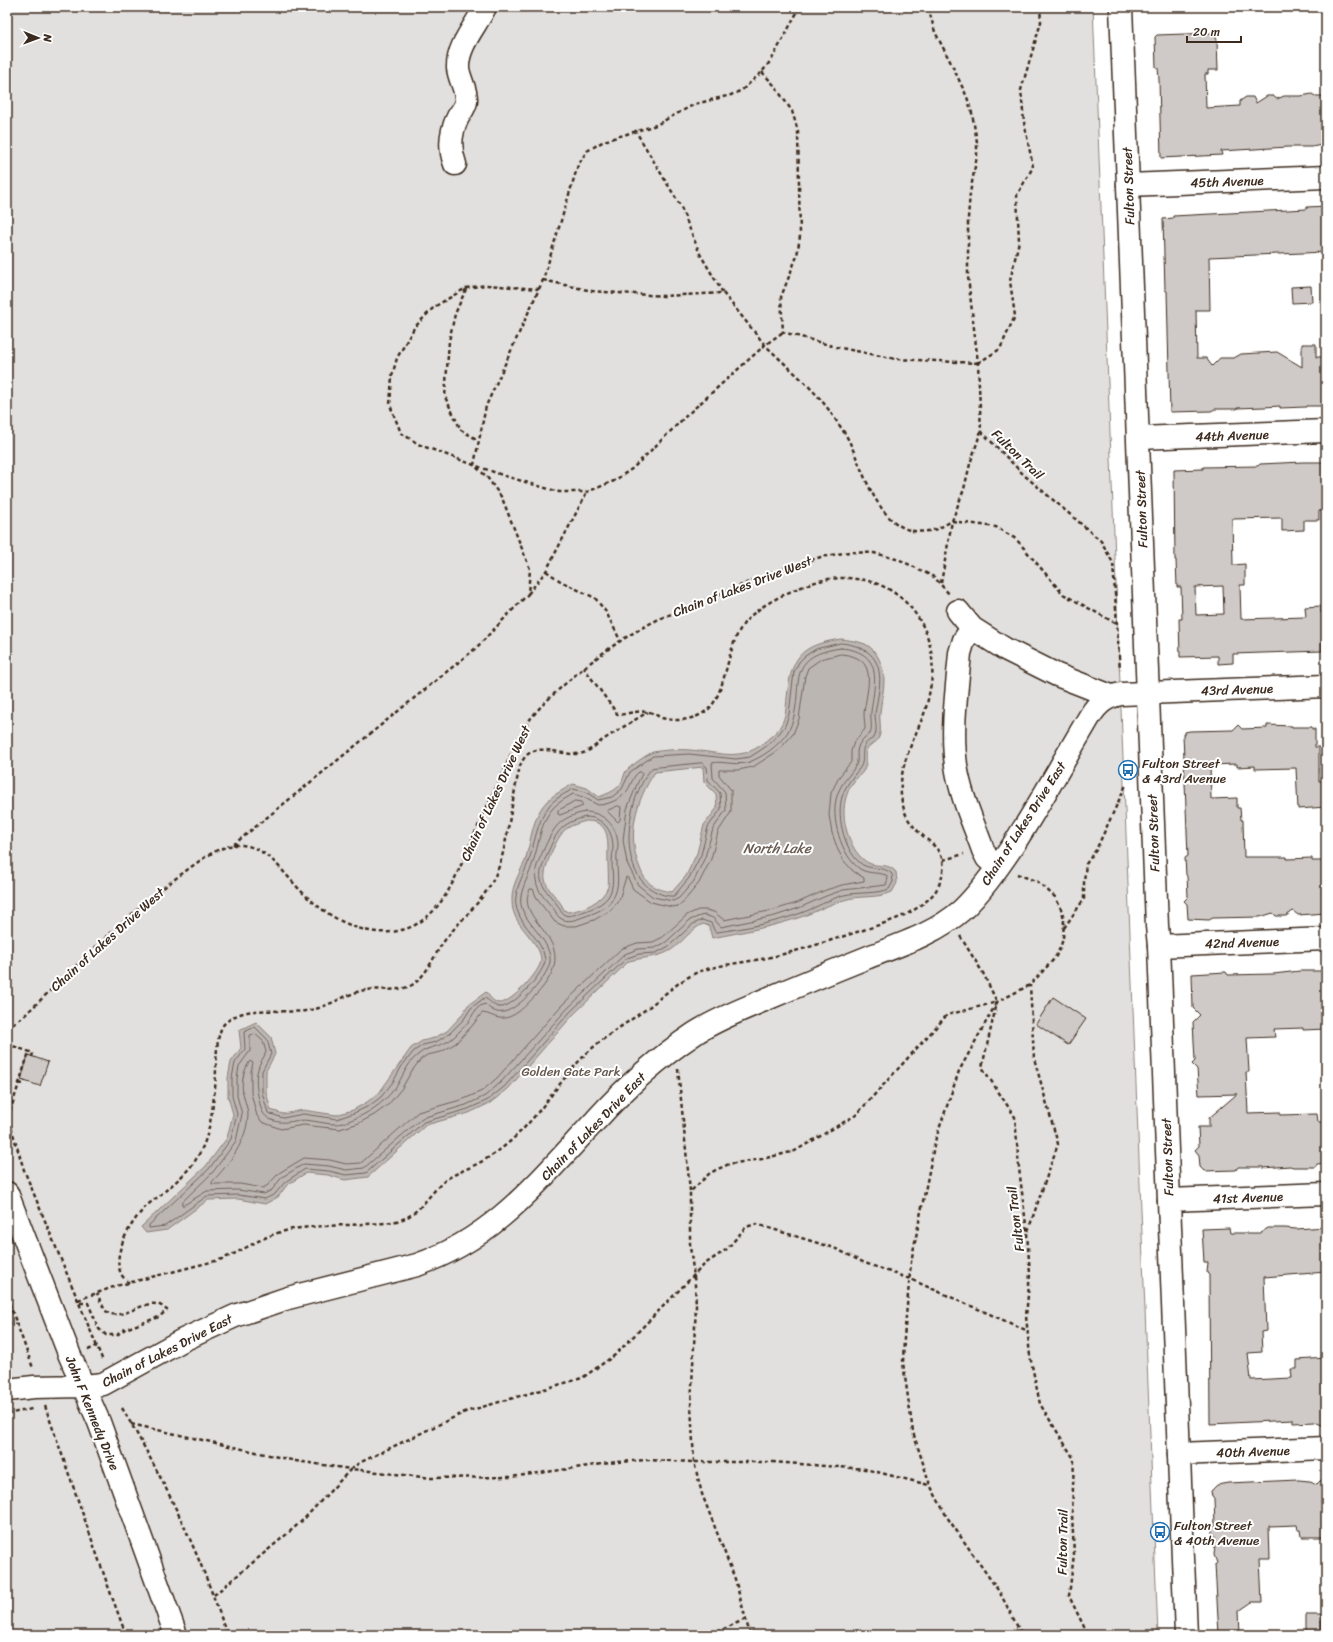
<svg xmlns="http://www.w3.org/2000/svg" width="1333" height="1642" viewBox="0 0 1333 1642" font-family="Sriracha,sans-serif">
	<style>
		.green { fill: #e2e0de; stroke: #8e857e }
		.water { fill: #bcb6b3; stroke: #887e77; fill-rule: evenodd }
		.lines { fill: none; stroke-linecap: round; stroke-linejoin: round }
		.shore { stroke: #6f625a; stroke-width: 1 }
		.building { fill: #cfcac7; stroke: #3b2a1e; fill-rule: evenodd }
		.minor-casing { stroke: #3b2a1e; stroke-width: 25 }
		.major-casing { stroke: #3b2a1e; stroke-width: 25 }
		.path { stroke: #3b2a1e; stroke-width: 2.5; stroke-dasharray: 4 3; stroke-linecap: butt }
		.minor { stroke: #fff; stroke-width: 22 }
		.major { stroke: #fff; stroke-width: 22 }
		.labels { text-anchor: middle; stroke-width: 4; stroke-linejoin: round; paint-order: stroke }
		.street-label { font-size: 13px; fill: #3b2a1e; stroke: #fff }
		.poi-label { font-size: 13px; fill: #3b2a1e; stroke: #fff; text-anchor: start }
		.park-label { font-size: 13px; fill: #65584e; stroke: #fff }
		.water-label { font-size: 14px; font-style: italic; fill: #685b52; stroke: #fff }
	</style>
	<rect width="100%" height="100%" fill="#fff"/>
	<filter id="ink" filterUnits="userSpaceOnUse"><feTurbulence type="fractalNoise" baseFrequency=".025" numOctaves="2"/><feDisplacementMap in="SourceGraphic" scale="8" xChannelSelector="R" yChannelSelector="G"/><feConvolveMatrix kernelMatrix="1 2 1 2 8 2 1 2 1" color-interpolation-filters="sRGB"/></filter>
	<g filter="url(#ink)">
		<path class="green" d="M7,7H1093L1158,1635H7Z"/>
		<path class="water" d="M841,639C849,640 857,641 865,644C877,649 884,667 884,680C884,691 881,702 880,713C879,721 882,729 879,737C877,744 870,743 867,749C864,755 868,763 864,770C861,775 856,778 852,784C841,801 842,823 851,842C854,850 862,861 871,864C881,867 888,863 896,872L897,883L892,892C877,899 859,895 844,900C829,904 816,912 801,917C772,927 742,932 712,938L709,926L703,924C690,930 683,942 671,950C658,958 644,957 629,961L573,1015L508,1089L490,1103L469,1113L426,1125L368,1177L345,1180L328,1175L306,1173L287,1185L278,1197L265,1204L238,1199L208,1200L167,1230L146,1233L141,1227L206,1166L227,1138L233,1114L228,1097V1078L231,1062L241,1048L239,1030L256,1022L271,1037L275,1054L266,1071V1092L271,1110L283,1114L303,1110L336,1115L353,1110L367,1102L379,1093L411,1048L422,1041L434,1038L447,1031L461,1016L468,1005L486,992C490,997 494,1003 500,1003C511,1003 541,971 541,960C541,944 518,928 514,913C512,909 512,902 512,898C512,885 520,872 525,861C531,842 532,816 547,801C554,794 565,789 573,784L587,788L599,797C606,794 613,792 618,787C623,783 623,776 626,771C629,767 649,753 653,752C664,750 678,749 690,750C721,752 743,764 769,738C773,735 779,730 781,725C786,717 786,707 787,698C791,658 799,645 841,639ZM703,767L704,782L716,794L717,808L704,825L697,853L686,876L672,892C667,891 661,890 657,888C648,884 643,877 640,868C626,836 636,800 655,772ZM586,821C613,821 607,845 608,862C608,871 609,878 608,887C602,902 583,910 568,912L564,910C560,898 547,892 545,879C543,868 557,836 566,829C572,825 579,823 586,821Z"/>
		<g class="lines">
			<path class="shore" d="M841,643C870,646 883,660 879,690C878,698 876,706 875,714C875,723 878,730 874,738C855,746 868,758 859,769C852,778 845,786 842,797C836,817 845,854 863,865C872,870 884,866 892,874L893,882L889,889C878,894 857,892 844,895C829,899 816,908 801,913C774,923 746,928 717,932H715L711,923L702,920L693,924L669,946L656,953L639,954L627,958L570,1012L505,1086L488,1100L468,1109L424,1122L366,1173L346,1175L329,1171L305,1169L285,1182L275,1194L265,1199L238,1195L207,1196L165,1226L149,1228V1225L209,1169L231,1139L237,1114L232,1096V1078L235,1063L245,1049L244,1032L255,1027L267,1039L271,1054L262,1071V1092L268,1113L283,1118L303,1114L337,1119L354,1113L369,1106L381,1097L393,1082L402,1066L414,1051L423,1045L436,1042L449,1034L464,1019L471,1008L484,998C491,1000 493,1008 502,1007C515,1005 546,972 545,959C542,939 523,928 518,912C516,908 515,901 516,897C517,885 524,874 528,863C535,844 536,823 549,806C554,799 566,793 573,789L586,792L598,800L612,797L622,789L630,772L653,756L689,754L736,759L750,757L761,750L772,742L785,726L789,714L794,672L799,662L805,656L816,649Z
				M841,648C884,652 875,681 871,712C870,720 873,727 870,734C863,737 857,745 857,753C857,757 858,761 856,765C850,776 841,782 837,796C830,817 841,856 860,869C868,874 877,872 886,875L888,878L886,885L843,890L826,896L799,908L775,916L721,927L713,918L705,915L700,916L690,920L666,942L655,948L638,949L625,954L567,1009L501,1082L485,1096L466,1105L422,1118L364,1168L346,1170L329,1166L304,1164L282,1177L272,1190L264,1194L238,1190L207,1191L184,1205H182V1202L213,1172L236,1141L242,1114L237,1096V1079L239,1066L250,1051V1035L255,1034L263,1041L266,1052C264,1058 259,1063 258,1069C254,1081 258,1096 261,1108C265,1122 281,1124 294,1121C308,1118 321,1124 336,1124C342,1124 351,1120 356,1118C373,1111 388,1099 398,1084C404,1073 409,1061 419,1054C429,1045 442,1048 454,1037C459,1032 464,1027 469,1021C473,1015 476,1006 485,1004C490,1009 496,1014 504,1012C520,1008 547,978 550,962C552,943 529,926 523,911C521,907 520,901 521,896C523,884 530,874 533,862C539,845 540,822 553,808C558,802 567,798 573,794L583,797L598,805C608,805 621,799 627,791C632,784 632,777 639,772H641L642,774L638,782L627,809L623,840L627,863L638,885L653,897L673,901L679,898L694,881L705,857L713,829L726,810L725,792L713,778L712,763C723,760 740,768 754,760C767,754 783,742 790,728C807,689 780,656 841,648Z
				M841,654C880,657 867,687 864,713C864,719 865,724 865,729L854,742L851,751V762L839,777L831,793L829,815L832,833L838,850L844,861L853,871L864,878V881L842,885L826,890L797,903L774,910L724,920L714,912L706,910H698L687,915L663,937L653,942L637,943L621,949L562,1005L497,1078L482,1091L464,1099L418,1112L361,1163L346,1164L330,1160L304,1158L279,1173L268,1185L263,1188L240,1184H212V1182C229,1164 247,1141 248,1115C248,1109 245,1103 244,1097C240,1085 243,1071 250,1061L253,1063L251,1071V1093L257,1116L262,1122L281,1129L303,1125L340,1129L359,1123L374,1115L388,1105L402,1088L411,1072L421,1059L427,1055L441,1052L456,1043L472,1026L482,1013C488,1013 493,1017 499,1018C514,1020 526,1005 535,996C590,939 512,925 530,889H533L537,899L555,922L564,926H576L594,920L611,910L619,900L626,877L628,878L633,889L651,902L672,907L678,906L684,901L699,883L711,859L718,832L731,812V790L719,775V770H738L753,767L779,750L793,734L799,719L805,676L808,668L821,659Z
				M702,763L707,767L708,780L720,793L721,809L708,827L701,855L689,878L674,896C665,897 655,892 648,887C617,862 628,795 652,768Z
				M575,801L581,802L583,806L560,815L558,814V811Z
				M618,806L621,807L620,820L618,822L607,811Z
				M585,812C604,812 617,826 618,844C618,850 616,856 617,862C617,875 620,887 613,898C608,909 594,913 583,917C575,920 567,923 560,918C556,915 556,911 553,908C546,900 537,891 536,880C534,868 539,861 543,851C554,827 558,818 585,812Z
				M586,817C603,817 613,831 613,847C613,852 612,857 612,862C612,874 615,887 608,897C601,906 589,910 579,913C574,915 567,918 562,913C560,911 561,910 559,908C554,898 544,892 541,880C539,871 544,863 547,854C557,832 560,823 586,817Z"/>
		</g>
		<path class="building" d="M1214,33L1217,40L1218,70H1208V74H1205L1206,108L1240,106V101L1246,97H1253L1256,103L1267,96H1273L1277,99L1284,96H1301L1312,94L1315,96H1326V144L1312,147H1288L1221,151L1222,155L1161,158L1159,80L1158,68L1156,67L1155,37L1157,35Z
			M1326,206V252L1209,257L1210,310H1196L1197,358H1206L1212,366L1220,358H1234L1241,354L1277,352L1302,367V344H1316V357H1326V406H1306V407L1280,408V406L1264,407L1237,408V409H1215L1211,411L1170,412L1167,291L1165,290L1163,219L1173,218V216L1307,209V207Z
			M1311,286L1312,302L1292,303L1291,287Z
			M1303,462H1326V511H1319V520H1304V530L1282,531V518L1232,519L1233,565L1245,564V585H1240L1241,619L1306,617L1305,607L1321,606V613H1326V640H1322V651L1233,654V663L1218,664V656L1180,657L1179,619H1182L1181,587H1177L1176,560H1175L1174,470L1203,469V467L1258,466L1260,464ZM1223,586L1224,614L1196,615L1195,587Z
			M1238,725L1242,729L1267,728V725L1292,726V727H1312V729H1315V747H1319V781H1326V807L1298,809L1296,768L1255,769V766L1237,767V764L1210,765L1211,799L1237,798V808H1240L1241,820H1243L1244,857H1287V859L1312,858V861H1326V913L1298,915L1293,911L1286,916H1276L1273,913L1260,917L1213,918L1209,920L1188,919L1187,904L1184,901L1188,897L1187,876L1186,875L1185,858L1188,856L1183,734H1185V732L1190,731L1233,730Z
			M1300,971H1326V1029L1303,1030V1028L1274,1029L1275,1037L1247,1038L1249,1072H1246L1248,1113L1280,1112V1115L1317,1114L1318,1122H1326V1163L1317,1164L1315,1167H1293L1290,1166L1263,1168V1167H1238L1236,1170L1204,1171L1200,1167L1199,1155L1195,1150L1199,1146L1198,1127H1209V1118L1237,1094L1199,1095L1197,1069L1192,1064L1195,1061L1193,1022L1200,1015L1193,1008L1192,974L1226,972L1228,975L1273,974Z
			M1053,997L1086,1019L1068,1045L1036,1024Z
			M28,1055L48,1062L40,1086L21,1080Z
			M1326,1227V1272L1264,1277L1266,1331L1261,1332L1262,1352L1248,1353L1251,1380L1292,1378L1291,1369H1297V1360L1326,1358V1427L1315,1422L1293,1423V1420L1210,1424L1209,1275L1207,1273L1208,1262H1204L1202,1229L1229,1228L1230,1233H1260L1268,1228H1285L1296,1229Z
			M1326,1475V1537H1302L1301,1530H1298L1297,1525L1269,1526L1270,1559H1260L1262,1602H1252L1239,1611L1240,1635H1219L1215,1565L1217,1563L1214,1555L1216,1536L1213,1534V1527L1215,1526L1214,1499L1212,1497L1211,1491L1217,1485L1228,1483L1299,1480L1309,1481L1317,1484Z
			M1306,1615H1321L1322,1635H1306Z"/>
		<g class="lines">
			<defs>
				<path id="minor" d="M455,164C449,148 450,133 458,117C461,112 466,106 466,101C467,90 459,79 458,68C457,46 476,26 485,7
					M1128,185L1326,177
					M1139,438L1326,431
					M958,611L972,628L1005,649L1057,675L1111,696
					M972,628L964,640L960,653C957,689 951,729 956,765C960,794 973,822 983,850L987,858L997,867
					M1159,946L1326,939
					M7,1193L70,1356L99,1422L176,1635
					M1169,1200L1326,1194
					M7,1390L34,1387L84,1386L103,1384L183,1340L235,1316L288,1298L417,1265C496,1238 541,1178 596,1120C625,1088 658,1058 694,1034C715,1020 739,1011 762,1001C797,986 831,972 866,958C899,945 935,934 962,910C981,892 997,869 1012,847C1040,804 1064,760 1090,716C1098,703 1106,697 1121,694L1326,686
					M1179,1454L1326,1448"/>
				<path id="major" d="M1121,7L1157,926L1159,946L1186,1635"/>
			</defs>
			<use href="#minor" class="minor-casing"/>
			<use href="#major" class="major-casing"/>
			<path class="path" d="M800,7L772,59L762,72L742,90L731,95L695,104L656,125L604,141L587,151L578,165L543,280L486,406L474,465L505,476L559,492H587L614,481L633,468L687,415L765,345C787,367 813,387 831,413C837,422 844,431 849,441C865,474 882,543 933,530C939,529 946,524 952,521L964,489L970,464L981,431L978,363L968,277V218L970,193L977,156V142L972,113L967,97L952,65L935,32L928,7
				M762,72L774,85L792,111L798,131L800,236L797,256L781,297L783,332L836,347L896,359L978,363
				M543,280L592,291L663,296L723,293L700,254L680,205L635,130
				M466,289L455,314L449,341L445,397L461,430L478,440
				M723,293L765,345L783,332
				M978,363L1000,349L1015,316L1010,281L1019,241L1017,195L1033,167L1024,122L1021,90L1041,22L1040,7
				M981,431L1024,475L1101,541L1113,563L1120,670
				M546,571L562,582L595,598L606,612L620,640
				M941,583L952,521L996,527L1016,539L1063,594L1117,624
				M528,594L546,571L587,492
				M233,845L476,648L528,594L530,569L502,498L487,477L474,465L420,445L401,433L390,405L392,376L397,358L414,328L434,307L466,288L486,285L539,289
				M943,860L964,854
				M1017,874L1038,882L1055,897L1062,911L1064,919L1063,939L1060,948L1055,958L1030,985L997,1002L982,1067L1015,1117L1019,1168L1027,1233L1030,1274L1026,1316L1030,1356L1040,1404L1074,1459L1072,1514L1074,1554L1069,1596L1088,1635
				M1064,928L1084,899V881L1086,864L1096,850L1126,785
				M960,936L983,973L997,1002L959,1071L935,1141L911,1262L904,1338L903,1363L913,1432L930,1485L947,1517L1000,1593L1022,1635
				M7,1028L24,1016C76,966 126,915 183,873C198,862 215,848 234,845C266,842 284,875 304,894C322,911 341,924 365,930C381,934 398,933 413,926C444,911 457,874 470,844C481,820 492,795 504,771C510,756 516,741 525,727C533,714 543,704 554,694C586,664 620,638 659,619L783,568L821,557L849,552L874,553L900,560L934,577L950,595
				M7,1044L33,1053L32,1057
				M678,1069L690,1191
				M19,1083L23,1084L25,1081
				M7,1114L24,1170L103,1361
				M8,1118L29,1052
				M7,1132L11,1130
				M1028,1231L1058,1144L1034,1058L1030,985
				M129,1283C126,1280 121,1276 120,1271C113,1253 130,1224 142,1211C146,1205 153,1201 159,1196C172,1185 189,1172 198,1156C210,1136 212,1111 215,1088C217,1072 214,1033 225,1023C247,1003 279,1014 305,1011C324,1009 339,998 357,992C374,986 396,994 412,985C428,975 434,954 445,940C460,920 480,904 492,882C503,862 506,839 510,817C513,800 516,783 520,766C532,735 560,759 583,753C590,751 597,744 603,740C618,730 633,721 648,712
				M7,1297L33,1368
				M78,1300L116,1286L219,1260C240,1253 259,1238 281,1232C304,1225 340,1226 365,1224C379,1223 396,1224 409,1216C424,1207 433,1189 447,1179C456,1173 465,1170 475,1165C491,1157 505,1147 518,1134C542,1111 559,1082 582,1058C601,1038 626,1024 649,1007C664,995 680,980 698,972C720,964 744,963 766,958C796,952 825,942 854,933C881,924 916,916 935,892C939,886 942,878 943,871C947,847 922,840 911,823C906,817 904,810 902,802C896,771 913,742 924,714C928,702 930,690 932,677C937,630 905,584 857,579C844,577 831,578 819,581C797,587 760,604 746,621C739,629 735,639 732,649C726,666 721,701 706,711C695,720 676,722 662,718C657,716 653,712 648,712C639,710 627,714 618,715L584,668
				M80,1303H88L99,1329L106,1335H117L125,1329L159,1317L167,1310C164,1308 160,1304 156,1304C142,1301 117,1324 105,1310C102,1305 99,1298 97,1293
				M7,1323L18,1324
				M88,1350L97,1346
				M45,1406L108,1586L126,1635
				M122,1408C164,1479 201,1556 227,1635
				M7,1414L32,1409
				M131,1424L296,1461L351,1469L359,1463L465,1412L582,1378L615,1355L705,1264L727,1249L746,1227L756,1224L834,1248L865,1263L910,1279L1028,1331
				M214,1595L287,1534L303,1520L351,1469L431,1478L511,1477L617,1462L647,1460L694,1462H773L865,1469L929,1485
				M710,1635L746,1619
				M750,1635L735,1579L702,1494L694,1462L691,1405L696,1306L695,1285L690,1246V1192L710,1173L718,1169L729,1164L762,1159L795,1151L856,1115L947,1015L997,1002"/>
			<use href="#minor" class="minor"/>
			<use href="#major" class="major"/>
		</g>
	</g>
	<defs>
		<symbol id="bus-ring" viewBox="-11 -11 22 22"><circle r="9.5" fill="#fff" stroke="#1f6fb2" stroke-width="1.5"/><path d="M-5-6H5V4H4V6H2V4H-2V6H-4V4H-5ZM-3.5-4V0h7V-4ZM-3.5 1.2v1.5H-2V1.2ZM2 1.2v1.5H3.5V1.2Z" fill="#1f6fb2"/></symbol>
	</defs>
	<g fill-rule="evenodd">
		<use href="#bus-ring" x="1117" y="759" width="22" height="22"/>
		<use href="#bus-ring" x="1149" y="1521" width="22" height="22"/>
	</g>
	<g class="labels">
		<g class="street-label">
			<text transform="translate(1227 181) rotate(-2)" y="5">45th Avenue</text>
			<text transform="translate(1128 186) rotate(-92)" y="5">Fulton Street</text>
			<text transform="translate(1232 435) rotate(-2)" y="5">44th Avenue</text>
			<text transform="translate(1018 454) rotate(44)" y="5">Fulton Trail</text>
			<text transform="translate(1141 509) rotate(-92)" y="5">Fulton Street</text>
			<text transform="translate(742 586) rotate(-21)" y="5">Chain of Lakes Drive West</text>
			<text transform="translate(1237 689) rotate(-2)" y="5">43rd Avenue</text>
			<text transform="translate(495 793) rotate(-65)" y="5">Chain of Lakes Drive West</text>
			<text transform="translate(1023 823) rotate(-57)" y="5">Chain of Lakes Drive East</text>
			<text transform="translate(1153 833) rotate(-92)" y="5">Fulton Street</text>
			<text transform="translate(107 939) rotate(-42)" y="5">Chain of Lakes Drive West</text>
			<text transform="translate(1242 942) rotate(-2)" y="5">42nd Avenue</text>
			<text transform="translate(593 1126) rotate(-46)" y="5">Chain of Lakes Drive East</text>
			<text transform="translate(1167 1157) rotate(-92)" y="5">Fulton Street</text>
			<text transform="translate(1248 1197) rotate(-2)" y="5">41st Avenue</text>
			<text transform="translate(1015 1219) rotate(-97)" y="5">Fulton Trail</text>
			<text transform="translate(167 1350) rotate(-27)" y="5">Chain of Lakes Drive East</text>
			<text transform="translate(93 1413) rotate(68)" y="5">John F Kennedy Drive</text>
			<text transform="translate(1253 1451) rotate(-2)" y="5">40th Avenue</text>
			<text transform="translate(1062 1542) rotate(-89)" y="5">Fulton Trail</text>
		</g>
		<g class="poi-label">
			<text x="1142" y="768">Fulton Street<tspan x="1142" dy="15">&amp; 43rd Avenue</tspan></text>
			<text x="1174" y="1530">Fulton Street<tspan x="1174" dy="15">&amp; 40th Avenue</tspan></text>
		</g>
		<g class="park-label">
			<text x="571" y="1076">Golden Gate Park</text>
		</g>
		<g class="water-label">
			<text x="777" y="853">North Lake</text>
		</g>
	</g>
	<rect width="1333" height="1642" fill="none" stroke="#fff" stroke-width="24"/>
	<rect x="12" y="12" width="1309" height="1618" fill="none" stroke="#3b2a1e" stroke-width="1.5" filter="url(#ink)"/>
	<g transform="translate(38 38) rotate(91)" stroke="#ffffff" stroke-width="3" paint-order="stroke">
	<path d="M0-3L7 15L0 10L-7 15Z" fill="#3b2a1e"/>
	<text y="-6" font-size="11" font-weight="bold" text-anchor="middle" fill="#3b2a1e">N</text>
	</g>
	<path d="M1187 36v6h54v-6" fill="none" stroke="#3b2a1e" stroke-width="2"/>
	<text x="1193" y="36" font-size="12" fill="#3b2a1e" stroke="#ffffff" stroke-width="3" paint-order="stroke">20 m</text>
</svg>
